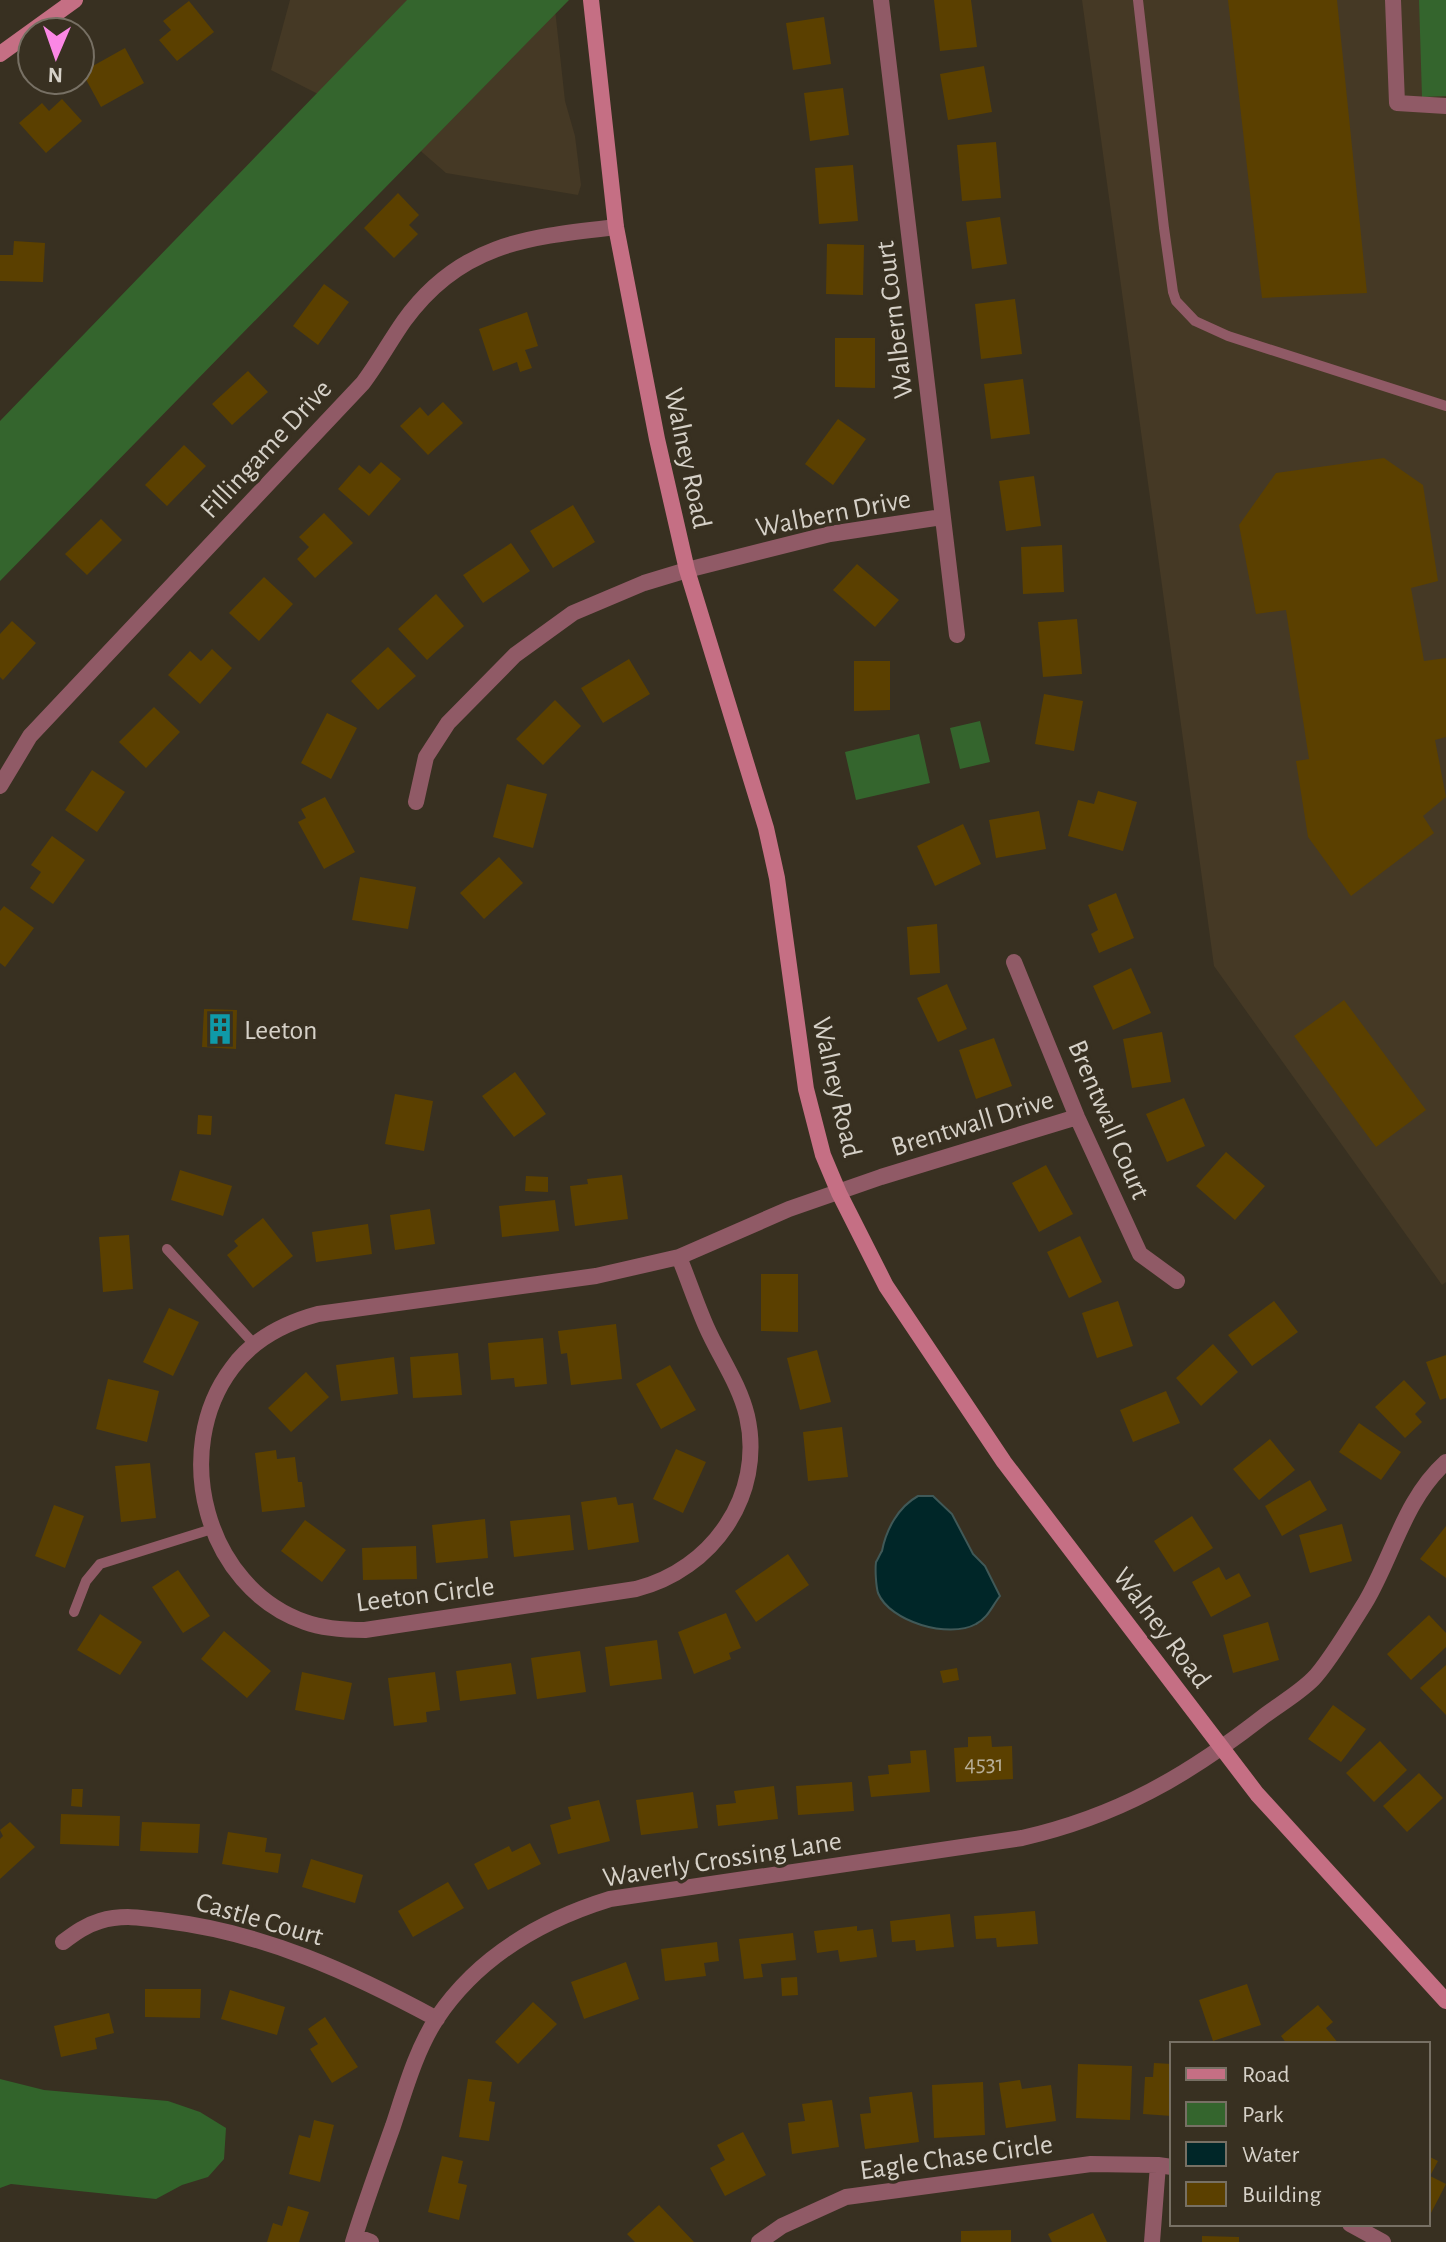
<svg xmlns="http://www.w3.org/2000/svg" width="1446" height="2242" viewBox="0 0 1446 2242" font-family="'Alegreya Sans',sans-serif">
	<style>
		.built { fill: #453925 }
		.green { fill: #34652d }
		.forest { fill: #32642b }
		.water { fill: #002628; stroke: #405958; stroke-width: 2 }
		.building { fill: #5b4000 }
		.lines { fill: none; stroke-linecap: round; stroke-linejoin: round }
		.lane { stroke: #905a66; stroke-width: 10 }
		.street { stroke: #905a66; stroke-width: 16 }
		.secondary { stroke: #c56f84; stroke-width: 16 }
		.labels { text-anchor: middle; stroke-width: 7; stroke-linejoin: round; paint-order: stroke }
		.number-label { font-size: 24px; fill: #b7ad96 }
		.street-label { font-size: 28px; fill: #d6d1c8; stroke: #383021 }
		.poi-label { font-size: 28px; fill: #d6d1c8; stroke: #383021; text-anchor: start }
	</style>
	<rect width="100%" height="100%" fill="#383021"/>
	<path class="built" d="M290,0H554L565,101L575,136L581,185L578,195L446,173L408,140L271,70Z
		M1082,0H1446V1282L1442,1285L1214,966Z"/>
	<path class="green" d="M407,0H569L0,581V421Z
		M1419,0H1446V96L1422,97Z
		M980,721L990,762L960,769L950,728Z
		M919,734L930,783L856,800L845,752Z"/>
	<path class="forest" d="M0,2079L44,2090L168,2101L200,2112L226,2128L224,2159L208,2177L182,2185L156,2199L11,2184L0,2188Z"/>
	<path class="water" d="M918,1496H933L952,1514L973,1554L985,1566L1000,1596C992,1606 988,1618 976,1624C949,1639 890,1622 878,1593C876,1586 875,1570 876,1562C877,1561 881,1552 882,1551C886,1530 898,1507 918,1496Z"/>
	<path class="building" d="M934,0H971L977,47L940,51Z
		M1228,0H1337L1367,293L1262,298Z
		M189,1L214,32L177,61L159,40L171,30L163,21Z
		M824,17L831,64L793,70L786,23Z
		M125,48L144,83L101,107L82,72Z
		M984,66L992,112L948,120L940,74Z
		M843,88L849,135L810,141L804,93Z
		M62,99L82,121L46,153L19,123L42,103L49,111Z
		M996,142L1001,198L962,201L957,145Z
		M853,165L858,221L819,224L815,168Z
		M398,193L419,215L409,225L418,234L394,258L364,228Z
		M1000,217L1007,264L972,269L966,222Z
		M14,241L45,243L43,282L0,281V255H13Z
		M827,244L864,245L863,295L826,294Z
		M324,284L349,302L318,345L293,326Z
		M1015,299L1022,354L981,359L975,304Z
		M527,312L538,346L525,350L532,368L520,372L517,362L493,371L479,329Z
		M835,338H875V388L835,387Z
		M248,371L268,392L232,425L212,404Z
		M1023,379L1030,434L991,439L984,384Z
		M443,402L463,423L428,455L400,426L420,407L428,416Z
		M838,419L866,439L833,485L805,464Z
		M184,445L206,466L167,506L145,485Z
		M1384,458L1423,485L1438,581L1411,588L1424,661L1446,658V737L1435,740L1446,797L1423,816L1434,833L1351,896L1308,837L1296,761L1309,759L1286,610L1256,614L1239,525L1276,473Z
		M381,462L401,479L369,516L338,489L359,465L370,474Z
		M1034,476L1041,526L1006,531L999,481Z
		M573,505L595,542L553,568L530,531Z
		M324,513L353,543L315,578L297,559L309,547L299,537Z
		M101,519L122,540L87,575L65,554Z
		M511,543L530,571L483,603L463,575Z
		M1062,545L1064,592L1023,594L1021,547Z
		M857,564L899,600L875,627L833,590Z
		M264,577L293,604L259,641L229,613Z
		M436,594L464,626L427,660L398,629Z
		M1077,619L1082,674L1043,677L1038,622Z
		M12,621L36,643L3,680L0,677V634Z
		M388,647L416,676L378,710L351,681Z
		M212,649L232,668L200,704L168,675L190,651L201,661Z
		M629,659L650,694L603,723L581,688Z
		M854,661H890V710L854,711Z
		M1044,694L1083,701L1074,751L1035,744Z
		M555,700L581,726L543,765L516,739Z
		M154,707L180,732L146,768L119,742Z
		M327,713L357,728L331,779L301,763Z
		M92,770L125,792L97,832L65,810Z
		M507,784L547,794L533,848L493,837Z
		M1098,791L1137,802L1123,851L1068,836L1078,800L1094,804Z
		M325,797L355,852L324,869L298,822L306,818L301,809Z
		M1039,811L1046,849L996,858L989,820Z
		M963,824L981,864L935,886L917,846Z
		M52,836L85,860L53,904L30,888L41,872L31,865Z
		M499,857L523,883L484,919L460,893Z
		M360,877L416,887L408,929L352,920Z
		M1116,893L1134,938L1099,953L1091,934L1098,930L1088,905Z
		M4,906L34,928L5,967L0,963V911Z
		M937,924L940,973L910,975L907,927Z
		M1131,968L1151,1013L1113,1030L1093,986Z
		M947,984L967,1029L938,1042L917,998Z
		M1344,1000L1426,1110L1376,1147L1294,1036Z
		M204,1009L237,1010L236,1049L202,1047Z
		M1162,1032L1171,1082L1132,1088L1123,1039Z
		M994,1038L1012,1086L976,1099L959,1050Z
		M515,1072L546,1114L514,1137L482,1096Z
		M395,1094L433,1101L424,1151L385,1144Z
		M1184,1098L1205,1146L1167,1162L1146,1114Z
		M198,1115L212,1116L211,1135L197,1134Z
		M1226,1152L1265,1186L1235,1220L1196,1186Z
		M1046,1165L1073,1214L1039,1232L1012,1183Z
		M180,1170L232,1186L223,1216L171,1200Z
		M622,1175L628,1219L575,1226L570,1186L588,1184L587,1179Z
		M526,1176L548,1177V1192L525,1191Z
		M555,1200L559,1231L502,1237L499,1206Z
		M430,1209L435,1244L395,1250L390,1215Z
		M263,1218L293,1256L253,1288L227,1255L238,1246L234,1241Z
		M368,1224L372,1254L316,1262L312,1232Z
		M129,1235L133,1289L103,1292L99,1237Z
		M1080,1236L1102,1282L1069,1298L1047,1252Z
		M761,1274H798V1332L761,1331Z
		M1118,1301L1133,1346L1097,1358L1082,1313Z
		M1274,1301L1298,1332L1252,1366L1228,1335Z
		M169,1308L199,1322L173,1376L143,1362Z
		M616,1324L622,1379L571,1385L567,1353L561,1354L558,1331Z
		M543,1338L547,1384L515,1387L514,1378L491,1380L488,1343Z
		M1213,1344L1238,1372L1201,1406L1176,1378Z
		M817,1350L831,1402L800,1410L787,1358Z
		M458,1353L462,1395L413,1398L410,1357Z
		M1446,1355V1398L1440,1400L1426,1362Z
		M394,1357L398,1394L341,1401L336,1365Z
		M670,1365L696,1410L661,1429L636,1384Z
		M306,1372L329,1397L291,1432L268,1408Z
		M108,1379L159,1391L147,1442L96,1429Z
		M1404,1380L1426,1403L1415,1414L1422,1422L1405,1438L1375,1407Z
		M1166,1391L1180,1423L1133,1442L1120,1410Z
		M1359,1423L1401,1452L1381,1480L1339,1452Z
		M842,1427L848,1477L808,1481L803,1432Z
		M1270,1439L1295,1470L1259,1500L1233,1469Z
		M676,1449L706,1462L683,1513L653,1499Z
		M276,1450L277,1459L295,1457L298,1482H302L305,1507L262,1512L255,1453Z
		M150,1463L156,1518L121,1522L115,1466Z
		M1310,1480L1327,1510L1282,1536L1265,1506Z
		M616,1497L618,1505L633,1503L639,1542L588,1550L581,1502Z
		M54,1505L84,1516L65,1568L35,1556Z
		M570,1515L574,1550L514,1557L510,1521Z
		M1192,1516L1213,1548L1174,1572L1154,1541Z
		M485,1519L488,1558L436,1563L432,1525Z
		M305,1520L346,1550L322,1582L281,1551Z
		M1342,1524L1352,1561L1310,1573L1299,1535Z
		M1446,1526V1578L1420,1559Z
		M416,1546L417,1579L363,1580L362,1548Z
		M788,1554L809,1585L756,1622L735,1591Z
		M1219,1567L1226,1580L1239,1573L1251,1596L1211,1617L1192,1582Z
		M178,1570L210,1616L183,1633L152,1587Z
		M726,1613L741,1648L729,1653L731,1659L694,1674L678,1632Z
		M100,1614L142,1642L120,1675L77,1650Z
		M1429,1615L1446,1633V1647L1411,1680L1387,1654Z
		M1268,1622L1279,1660L1233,1673L1223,1635Z
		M224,1631L271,1671L247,1698L201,1659Z
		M657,1640L662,1679L610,1686L605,1647Z
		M580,1651L586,1692L537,1699L531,1658Z
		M511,1663L516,1694L460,1701L456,1671Z
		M1446,1665V1715L1420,1688Z
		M957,1668L959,1680L943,1683L940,1671Z
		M302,1672L352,1683L344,1720L295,1710Z
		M435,1672L440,1710L426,1712L427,1722L394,1726L388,1678Z
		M1333,1705L1366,1729L1341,1762L1308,1739Z
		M991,1736L992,1747L1012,1746L1013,1779L956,1782L954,1748L968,1747V1737Z
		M1380,1741L1407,1770L1374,1802L1346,1773Z
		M926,1750L930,1792L871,1797L868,1776L889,1774L888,1765L911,1763L910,1751Z
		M1419,1773L1443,1798L1407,1832L1383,1806Z
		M852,1782L854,1811L798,1815L796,1786Z
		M774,1786L778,1819L718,1826L716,1805L736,1803L734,1791Z
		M72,1789H83L82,1807L71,1806Z
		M693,1792L698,1828L641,1835L636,1800Z
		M599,1800L610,1841L558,1854L550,1825L571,1819L568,1807Z
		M61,1814L120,1816L119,1846L60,1844Z
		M10,1822L35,1847L0,1879V1839L3,1836L0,1830Z
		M142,1822L200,1824L198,1853L140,1851Z
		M228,1832L267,1838L265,1852L281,1854L278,1873L222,1864Z
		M530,1843L541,1864L488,1890L474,1864L509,1846L512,1852Z
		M311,1859L363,1875L355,1903L302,1887Z
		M448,1882L464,1908L413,1937L398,1911Z
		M1035,1911L1038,1944L997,1947L996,1938L976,1939L974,1916Z
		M950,1914L954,1947L916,1951L915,1940L892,1942L890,1921Z
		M857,1926V1931L873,1929L877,1957L840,1962L838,1950L817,1953L814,1931Z
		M793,1933L796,1960L761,1964L763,1977L744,1979L739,1939Z
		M717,1942L719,1961L704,1963L706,1976L665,1981L661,1949Z
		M626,1962L639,1999L584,2019L571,1982Z
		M797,1977L798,1995L782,1996L781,1978Z
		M1247,1984L1261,2025L1213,2041L1199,2000Z
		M145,1989H201L200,2018L145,2017Z
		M230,1990L285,2007L277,2035L221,2019Z
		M533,2002L557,2024L518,2064L495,2042Z
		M1318,2005L1333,2022L1326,2028L1339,2044H1287L1281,2036Z
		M109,2013L114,2033L95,2038L97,2049L61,2057L54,2026Z
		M325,2017L358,2067L332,2083L310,2049L318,2044L308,2029Z
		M1154,2063L1172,2064V2116L1143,2114L1145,2077H1153Z
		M1078,2064L1132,2066L1130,2120L1076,2118Z
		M468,2079L492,2082L489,2101L495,2102L489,2141L459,2137Z
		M1020,2080L1022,2089L1051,2085L1056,2121L1006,2128L999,2083Z
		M983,2082L985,2135L934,2138L932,2085Z
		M912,2092L919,2142L865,2149L860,2114L871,2113L869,2097Z
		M832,2100L839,2147L792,2154L788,2123L805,2121L802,2104Z
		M314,2120L334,2125L320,2182L289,2174L299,2135L310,2138Z
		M743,2132L766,2175L725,2196L710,2168L725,2160L717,2145Z
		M442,2156L463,2161L458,2183L467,2185L459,2220L428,2212Z
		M1428,2156L1438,2161L1430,2176L1446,2184L1431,2213L1428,2211Z
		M659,2205L694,2242H635L627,2234Z
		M288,2206L309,2212L299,2242H267L273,2223L282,2226Z
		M1093,2213L1107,2242H1052L1048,2234Z
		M1011,2230V2242H961V2231Z
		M1202,2236L1239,2237V2242H1202Z"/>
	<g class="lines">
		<path class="lane" d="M1138,0L1164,228L1173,292L1176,301L1195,321L1228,336L1446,406
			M167,1249L255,1345
			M74,1612L86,1581L100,1564L212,1529"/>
		<path class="street" d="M881,0L957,635
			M1393,0L1397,103L1446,106
			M0,786L30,736L363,383C378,363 390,341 404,321C460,243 528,237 616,227
			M416,802L426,757L448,723L515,655L573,613L644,583L687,570L830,534L942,517
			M1014,962L1077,1117L1140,1254L1177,1281
			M679,1257C688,1279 696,1303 706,1326C719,1356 739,1383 747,1416C765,1495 712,1570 636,1589L365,1630C344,1630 324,1629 305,1622C205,1587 170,1450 232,1368C253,1339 285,1323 318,1314L596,1276L679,1257L789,1209L881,1177L1077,1117
			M63,1942C75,1933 86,1925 100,1921C123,1914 145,1918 167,1921C265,1933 352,1973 437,2019
			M1350,2224L1383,2242
			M355,2236L371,2242
			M353,2242C365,2203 379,2165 393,2126C405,2090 416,2050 437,2018C478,1957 542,1920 610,1899L1022,1838C1118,1816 1187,1776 1264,1716C1280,1704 1299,1693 1313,1679C1328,1664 1353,1622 1365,1603C1393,1556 1404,1500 1446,1462
			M759,2242L782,2226L846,2197L1091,2164L1158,2165L1172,2167
			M1152,2242L1158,2165"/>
		<path class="secondary" d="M591,0L616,227L657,439L687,570L766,828L777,878L806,1089L823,1155L839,1193L886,1286L1004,1462L1257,1794L1446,2001
			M0,54L75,0"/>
	</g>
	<defs>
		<symbol id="building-bare" viewBox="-9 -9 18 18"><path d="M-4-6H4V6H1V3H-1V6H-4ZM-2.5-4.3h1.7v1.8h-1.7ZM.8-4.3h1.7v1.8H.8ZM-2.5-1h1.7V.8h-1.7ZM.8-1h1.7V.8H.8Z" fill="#0f9aa8" stroke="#383021" stroke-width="2.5" paint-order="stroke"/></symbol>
	</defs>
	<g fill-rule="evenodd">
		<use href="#building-bare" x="198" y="1007" width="44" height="44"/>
	</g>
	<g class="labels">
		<g class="number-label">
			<text x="984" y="1771">4531</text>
		</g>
		<g class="street-label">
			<text transform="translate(893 320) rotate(-97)" y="10">Walbern Court</text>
			<text transform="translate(265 448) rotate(-47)" y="10">Fillingame Drive</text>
			<text transform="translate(689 458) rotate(78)" y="10">Walney Road</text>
			<text transform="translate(833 512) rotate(-11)" y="10">Walbern Drive</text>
			<text transform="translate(838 1087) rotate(77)" y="10">Walney Road</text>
			<text transform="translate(1110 1119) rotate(67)" y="10">Brentwall Court</text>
			<text transform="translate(972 1122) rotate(-17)" y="10">Brentwall Drive</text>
			<text transform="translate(425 1593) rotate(-7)" y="10">Leeton Circle</text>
			<text transform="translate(1163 1627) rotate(53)" y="10">Walney Road</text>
			<text transform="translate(722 1858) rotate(-9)" y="10">Waverly Crossing Lane</text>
			<text transform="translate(260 1918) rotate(16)" y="10">Castle Court</text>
			<text transform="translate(956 2156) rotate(-8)" y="10">Eagle Chase Circle</text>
		</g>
		<g class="poi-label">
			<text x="244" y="1039">Leeton</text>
		</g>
	</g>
	<rect x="1170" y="2042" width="260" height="184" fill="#383021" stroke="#777064" stroke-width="2"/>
	<rect x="1186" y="2068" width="40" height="12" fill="#c56f84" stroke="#777064" stroke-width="2"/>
	<text x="1242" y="2082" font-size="24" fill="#d6d1c8">Road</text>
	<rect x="1186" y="2102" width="40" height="24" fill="#34652d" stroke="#777064" stroke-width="2"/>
	<text x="1242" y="2122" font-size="24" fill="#d6d1c8">Park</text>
	<rect x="1186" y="2142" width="40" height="24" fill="#002628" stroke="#777064" stroke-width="2"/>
	<text x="1242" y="2162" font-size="24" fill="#d6d1c8">Water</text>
	<rect x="1186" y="2182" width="40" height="24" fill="#5b4000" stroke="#777064" stroke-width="2"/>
	<text x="1242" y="2202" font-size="24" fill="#d6d1c8">Building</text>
	<g transform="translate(56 56) rotate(182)"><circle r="38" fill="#383021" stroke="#777064" stroke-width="2"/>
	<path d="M0-6L14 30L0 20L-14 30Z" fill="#fb87e5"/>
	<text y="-12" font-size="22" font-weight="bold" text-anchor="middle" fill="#d6d1c8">N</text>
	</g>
</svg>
